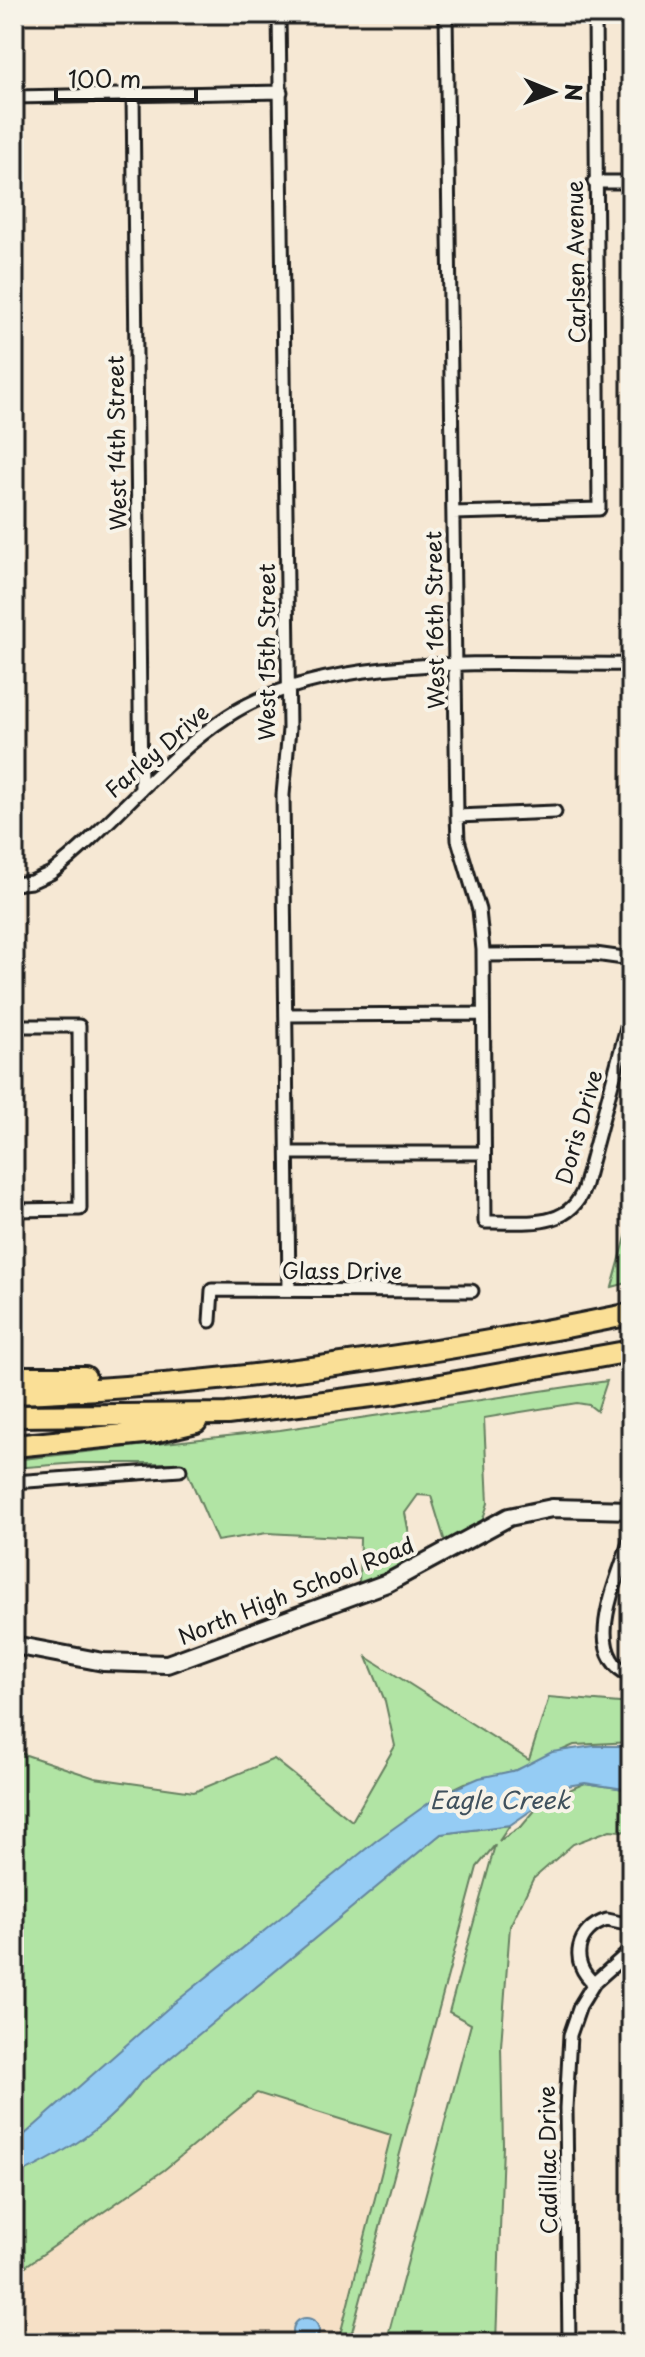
<svg xmlns="http://www.w3.org/2000/svg" width="645" height="2357" viewBox="0 0 645 2357" font-family="'Playpen Sans',sans-serif">
	<style>
		.built { fill: #f6e0c6 }
		.green { fill: #b1e4a4; stroke: #668060; stroke-width: 2 }
		.water { fill: #95ccf4; stroke: #65869e; stroke-width: 2 }
		.lines { fill: none; stroke-linecap: round; stroke-linejoin: round }
		.street-casing { stroke: #1c1c1c; stroke-width: 17 }
		.secondary-casing { stroke: #1c1c1c; stroke-width: 22 }
		.highway-casing { stroke: #1c1c1c; stroke-width: 26 }
		.street { stroke: #f7f3e8; stroke-width: 11 }
		.secondary { stroke: #f7f3e8; stroke-width: 16 }
		.highway { stroke: #fadf96; stroke-width: 20 }
		.labels { text-anchor: middle; stroke-width: 8; stroke-linejoin: round; paint-order: stroke }
		.street-label { font-size: 22px; fill: #1c1c1c; stroke: #f7f3e8 }
		.water-label { font-size: 24px; font-style: italic; fill: #40515d; stroke: #f7f3e8 }
	</style>
	<rect width="100%" height="100%" fill="#f6e8d4"/>
	<filter id="ink" filterUnits="userSpaceOnUse"><feTurbulence type="fractalNoise" baseFrequency=".0125" numOctaves="2"/><feDisplacementMap in="SourceGraphic" scale="16" xChannelSelector="R" yChannelSelector="G"/><feConvolveMatrix kernelMatrix="1 2 1 2 8 2 1 2 1" color-interpolation-filters="sRGB"/></filter>
	<g filter="url(#ink)">
		<path class="built" d="M257,2093L391,2135L338,2343H14V2274L171,2164Z"/>
		<path class="green" d="M631,1219V1282L612,1287Z
			M607,1381L597,1411L589,1405L577,1403L484,1418L488,1503L481,1525L446,1545L431,1496L418,1495L405,1513L415,1565L359,1589L360,1538L267,1533L217,1541L187,1471L178,1463H79L14,1468V1460L280,1430Z
			M367,1657L529,1760L549,1697L631,1704V1742L574,1745L517,1770L465,1783L440,1795L320,1886L14,2144V1751L95,1778L194,1792L274,1759L352,1821L395,1746L385,1701Z
			M585,1783L631,1790V1832L610,1830L573,1844L533,1879L510,1926L501,2046L503,2145L496,2343H386L471,2024L449,2012L495,1845L477,1867L349,2343H338L391,2135L257,2093L164,2170L14,2274V2177C61,2150 110,2129 140,2083L359,1897L441,1834L510,1825L499,1841L522,1826L542,1802Z"/>
		<path class="water" d="M594,1746H631V1790L585,1783L567,1786L510,1825L441,1834L140,2083C108,2128 63,2154 14,2177V2144L167,2009L377,1840L440,1795L479,1778L517,1770L552,1752Z
			M293 2331a13 13 0 1 1 26 0a13 13 0 1 1-26 0Z"/>
		<g class="lines">
			<defs>
				<path id="street" d="M279,14L289,729L283,795L289,1290
					M446,14L457,816L458,840L479,910L483,950L485,1222C522,1221 569,1231 584,1188L631,1012
					M133,95L141,790
					M14,97L281,92
					M594,182H631
					M453,513L599,509L595,14
					M457,816L555,812
					M14,884L31,882L51,873C113,825 162,759 228,716C330,649 511,666 631,664
					M483,955L595,954L631,959
					M286,1015L483,1014
					M14,1026H79L80,1209L14,1210
					M288,1153H484
					M210,1321L212,1290L472,1291
					M14,1482L180,1470
					M629,1542C618,1581 580,1653 631,1676
					M594,1983C569,1963 576,1929 607,1920L631,1925
					M569,2343L566,2108L570,2035L580,2006L594,1983L631,1950"/>
				<path id="secondary" d="M14,1645L103,1662L167,1664L387,1583L509,1517L552,1508L631,1510"/>
				<path id="highway" d="M14,1377H85
					M14,1393C221,1386 428,1356 631,1314
					M14,1416L227,1414L396,1393L631,1351
					M14,1446L154,1432L196,1422"/>
			</defs>
			<use href="#street" class="street-casing"/>
			<use href="#secondary" class="secondary-casing"/>
			<use href="#highway" class="highway-casing"/>
			<use href="#street" class="street"/>
			<use href="#secondary" class="secondary"/>
			<use href="#highway" class="highway"/>
		</g>
	</g>
	<g class="labels">
		<g class="street-label">
			<text transform="translate(576 262) rotate(-91)" y="8">Carlsen Avenue</text>
			<text transform="translate(117 443) rotate(-91)" y="8">West 14th Street</text>
			<text transform="translate(435 620) rotate(-91)" y="8">West 16th Street</text>
			<text transform="translate(267 652) rotate(-90)" y="8">West 15th Street</text>
			<text transform="translate(157 751) rotate(-41)" y="8">Farley Drive</text>
			<text transform="translate(579 1127) rotate(-74)" y="8">Doris Drive</text>
			<text x="342" y="1279">Glass Drive</text>
			<text transform="translate(296 1591) rotate(-22)" y="8">North High School Road</text>
			<text transform="translate(548 2160) rotate(-91)" y="8">Cadillac Drive</text>
		</g>
		<g class="water-label">
			<text x="500" y="1809">Eagle Creek</text>
		</g>
	</g>
	<rect width="645" height="2357" fill="none" stroke="#f7f3e8" stroke-width="48"/>
	<rect x="24" y="24" width="597" height="2309" fill="none" stroke="#1c1c1c" stroke-width="3" filter="url(#ink)"/>
	<g transform="translate(553 92) rotate(91)" stroke="#f7f3e8" stroke-width="6" paint-order="stroke">
	<path d="M0-6L14 30L0 20L-14 30Z" fill="#1c1c1c"/>
	<text y="-12" font-size="22" font-weight="bold" text-anchor="middle" fill="#1c1c1c">N</text>
	</g>
	<path d="M56 88v12h140v-12" fill="none" stroke="#1c1c1c" stroke-width="4"/>
	<text x="68" y="88" font-size="24" fill="#1c1c1c" stroke="#f7f3e8" stroke-width="6" paint-order="stroke">100 m</text>
</svg>
